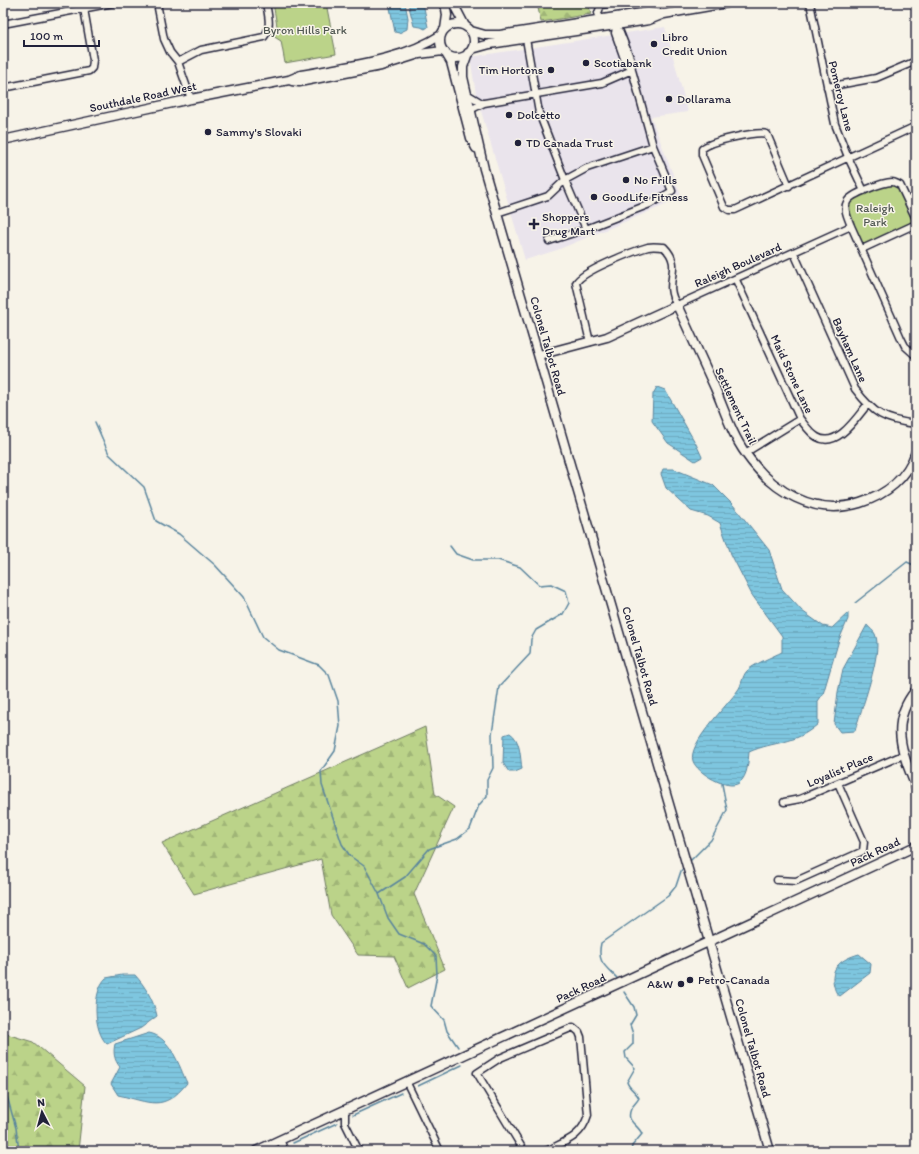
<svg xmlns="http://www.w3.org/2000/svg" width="919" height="1154" viewBox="0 0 919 1154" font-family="Itim,sans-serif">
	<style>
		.built { fill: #eae4ec }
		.green { fill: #bbd389; stroke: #6e7a62 }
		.forest { fill: url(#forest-firs); stroke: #6e7a62 }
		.water { fill: url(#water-rules); stroke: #59849d }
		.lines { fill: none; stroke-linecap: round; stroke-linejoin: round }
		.stream { stroke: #59849d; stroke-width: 1.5 }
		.street-casing { stroke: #22223b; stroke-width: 9 }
		.secondary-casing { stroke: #22223b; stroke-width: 11 }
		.street { stroke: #f7f3e8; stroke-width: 6 }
		.secondary { stroke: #f7f3e8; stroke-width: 8 }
		.poi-dot { fill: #22223b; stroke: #f7f3e8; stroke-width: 1.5 }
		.labels { text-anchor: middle; stroke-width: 3; stroke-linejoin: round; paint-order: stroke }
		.park-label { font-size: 12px; fill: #505752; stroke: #f7f3e8 }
		.poi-label { font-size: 12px; fill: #22223b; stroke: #f7f3e8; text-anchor: start }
		.street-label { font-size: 12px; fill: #22223b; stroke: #f7f3e8 }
	</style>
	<defs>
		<pattern id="forest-firs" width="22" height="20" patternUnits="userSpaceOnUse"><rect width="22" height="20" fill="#bbd389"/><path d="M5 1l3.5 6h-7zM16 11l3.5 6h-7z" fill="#a0b577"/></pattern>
		<pattern id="water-rules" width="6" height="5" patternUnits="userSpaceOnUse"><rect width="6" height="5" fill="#7ec6df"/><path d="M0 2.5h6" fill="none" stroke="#6daac0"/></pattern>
	</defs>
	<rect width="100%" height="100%" fill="#f7f3e8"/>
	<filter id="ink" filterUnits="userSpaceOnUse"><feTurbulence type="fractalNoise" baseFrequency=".025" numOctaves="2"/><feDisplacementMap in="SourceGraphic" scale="8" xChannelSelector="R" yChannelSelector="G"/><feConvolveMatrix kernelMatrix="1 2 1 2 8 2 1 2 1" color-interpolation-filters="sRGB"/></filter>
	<g filter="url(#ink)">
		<path class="built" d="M665,27L688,112L651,117L682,198L557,250L525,260L476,94L470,57Z"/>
		<path class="green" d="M273,3H326L336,54L285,63L281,41L273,36L277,26Z
			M884,182L900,185L916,224L862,249L851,226L847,201Z"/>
		<path class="forest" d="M537,3H588L591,14L541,22Z
			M425,727L435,794L454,807L414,894L445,969L408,988L394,956L358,955L331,915L321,859L194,894L162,843Z
			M3,1033L33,1042L85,1086L78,1151H3Z"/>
		<path class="water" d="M389,3H405L408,18L407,29L399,33L395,32Z
			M408,3H423L428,27L425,29L421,27L414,26Z
			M657,387L665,390L696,444L702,457L695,461L668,443L652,421L653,394Z
			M663,469H674L713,485L733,505L769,550L782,589L802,611L823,626L832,628L848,613V619L839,640L823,694L818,701V724C793,746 776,740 749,752C748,762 748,776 739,783C728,791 697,773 693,761C687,744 728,705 738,690C742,685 742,676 747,671C752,665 774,656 782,652V636L752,595L731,554L720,523L708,516L691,511L666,488L661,474Z
			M867,625C869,628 874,631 875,634C884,651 860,712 855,731L840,732L834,724L838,692L843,669Z
			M510,733C521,740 520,757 522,769L515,772H509L503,763L504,735Z
			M859,954L871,964L870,973L840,996C836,994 835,990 834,986C829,967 842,959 859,954Z
			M122,975H135C145,986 154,1001 157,1016L141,1028L107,1044C93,1031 92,991 106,978Z
			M149,1033C171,1037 179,1066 187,1083C163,1113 150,1102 118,1095L111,1084L120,1067C114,1060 113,1052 115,1044Z"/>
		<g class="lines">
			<path class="stream" d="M95,422L109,454L144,487L156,521L179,534L215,565L244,597L263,637L279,650L319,665L329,675L338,701L340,726L335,751L321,771L322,785L342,844L350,856L364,866L379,894L388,918L399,934L424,944L436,956L437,975L431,1006L444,1020L447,1031L458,1047
				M855,603L907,562L916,566
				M690,861L711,840L727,810L722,784
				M379,894L405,877L429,849L457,839L470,829L479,805L487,796V780L493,768L492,734L499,687L530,654L531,639L536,630L563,614L569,603L566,591L551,584L539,585L520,567L498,560H473L456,554L450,546
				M617,978C604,965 597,962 601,943L668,896L676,886L681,871L684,867
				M624,992L634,1007L636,1015L630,1025L633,1034V1044L625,1052L626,1058L635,1068L627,1082C629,1089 636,1091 639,1098C637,1102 633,1105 631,1109C625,1122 638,1124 642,1134L632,1146L631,1151
				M3,1082L16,1128L19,1151
				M418,1086L462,1065
				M353,1115L401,1093
				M293,1143L337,1123"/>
			<defs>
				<path id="street" d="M157,3L164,39L170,52L178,62L191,99
					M810,3L835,124L848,157L864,191
					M603,20L600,19L598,13L601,5L613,3
					M3,24L113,3
					M616,28L615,33L626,64L631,68
					M526,39L539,113L565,180L587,168L653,146L632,70
					M178,62L201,50L264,37C272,27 268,15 266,3
					M827,87L876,78L916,61
					M3,88L89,71L92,68L93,60L83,3
					M467,94L482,103
					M470,110L484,103L602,83L632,70L631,60L620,32L612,24
					M789,186L767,134C757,131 710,141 702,149V155L724,207L729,210H735C796,182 856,154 916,126
					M908,201L916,197
					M497,213L548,196L565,180L586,229L650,204L672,191L653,146
					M916,219L900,185C897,184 895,182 892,182C884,182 850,194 847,202C843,209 848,218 851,226L901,338L905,346L916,356
					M549,241L586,229
					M862,249L916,224
					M794,253L855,389C874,414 884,420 916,424
					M736,280L800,419C805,425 810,433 817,437C837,449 857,417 867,405
					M590,342L576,283C582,271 634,251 648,247C653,246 659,247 664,247C685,268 661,281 677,305L851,226
					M745,453L800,419
					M784,802L800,799L903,755
					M777,880L796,881L863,851L864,842L838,783
					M406,1081L440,1151
					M345,1110V1123L359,1151
					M280,1140L285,1151
					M524,1151L477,1073L500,1058L573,1027L579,1032L581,1037L588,1115C581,1138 566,1141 546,1151"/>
				<path id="secondary" d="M453,3L465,26
					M440 41a17 17 0 1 1 34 0a17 17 0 1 1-34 0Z
					M445,29L447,15L445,3
					M471,31L485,35H500L648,12L663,14
					M472,49L490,44L649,20L664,14L727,3
					M445,52L451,62L471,138L476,148
					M468,53L463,67V77L484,169L770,1151
					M292,81L299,82L381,66L419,54L443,51
					M3,140L191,99L289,80L301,75C348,66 401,61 441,35
					M539,355L607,337L677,305C690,333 702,360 715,388C724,409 732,435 746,454C772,491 814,517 860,503C886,495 907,478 916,452
					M916,690C889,722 902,753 916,787
					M256,1151L916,846"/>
			</defs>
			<use href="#street" class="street-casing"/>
			<use href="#secondary" class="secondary-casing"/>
			<use href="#street" class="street"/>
			<use href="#secondary" class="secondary"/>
		</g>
	</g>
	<g class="poi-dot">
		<circle cx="654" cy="44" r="4"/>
		<circle cx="586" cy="63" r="4"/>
		<circle cx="551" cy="70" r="4"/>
		<circle cx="669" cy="99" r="4"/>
		<circle cx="509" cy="115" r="4"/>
		<circle cx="208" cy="132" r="4"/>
		<circle cx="518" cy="143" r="4"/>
		<circle cx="626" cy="180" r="4"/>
		<circle cx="594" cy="197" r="4"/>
		<path d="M532 218h4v4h4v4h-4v4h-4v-4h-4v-4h4z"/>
		<circle cx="690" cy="980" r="4"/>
		<circle cx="681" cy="984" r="4"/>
	</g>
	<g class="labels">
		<g class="park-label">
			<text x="305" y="34">Byron Hills Park</text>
			<text x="875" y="212">Raleigh<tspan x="875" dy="14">Park</tspan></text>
		</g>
		<g class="poi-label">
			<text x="662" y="41">Libro<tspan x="662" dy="14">Credit Union</tspan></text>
			<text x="594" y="67">Scotiabank</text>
			<text x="543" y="74" text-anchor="end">Tim Hortons</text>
			<text x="677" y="103">Dollarama</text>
			<text x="517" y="119">Dolcetto</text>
			<text x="216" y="136">Sammy's Slovaki</text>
			<text x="526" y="147">TD Canada Trust</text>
			<text x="634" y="184">No Frills</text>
			<text x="602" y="201">GoodLife Fitness</text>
			<text x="542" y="221">Shoppers<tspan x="542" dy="14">Drug Mart</tspan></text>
			<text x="698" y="984">Petro-Canada</text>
			<text x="673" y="988" text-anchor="end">A&amp;W</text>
		</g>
		<g class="street-label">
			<text transform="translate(841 96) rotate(76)" y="4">Pomeroy Lane</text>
			<text transform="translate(143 97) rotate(-12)" y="4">Southdale Road West</text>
			<text transform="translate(738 265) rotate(-24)" y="4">Raleigh Boulevard</text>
			<text transform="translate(548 346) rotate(74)" y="4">Colonel Talbot Road</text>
			<text transform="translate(850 350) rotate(66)" y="4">Bayham Lane</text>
			<text transform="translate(792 374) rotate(65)" y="4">Maid Stone Lane</text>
			<text transform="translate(736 406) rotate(65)" y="4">Settlement Trail</text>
			<text transform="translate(640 656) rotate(74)" y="4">Colonel Talbot Road</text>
			<text transform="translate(840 770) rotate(-23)" y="4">Loyalist Place</text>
			<text transform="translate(875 852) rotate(-25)" y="4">Pack Road</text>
			<text transform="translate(581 988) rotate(-25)" y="4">Pack Road</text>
			<text transform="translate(753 1048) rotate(74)" y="4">Colonel Talbot Road</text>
		</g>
	</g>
	<rect width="919" height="1154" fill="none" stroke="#f7f3e8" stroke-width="16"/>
	<rect x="8" y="8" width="903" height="1138" fill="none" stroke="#22223b" stroke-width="1.5" filter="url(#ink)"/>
	<g transform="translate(42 1112) rotate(354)" stroke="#f7f3e8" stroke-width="3" paint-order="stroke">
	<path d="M0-3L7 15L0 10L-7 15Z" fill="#22223b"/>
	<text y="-6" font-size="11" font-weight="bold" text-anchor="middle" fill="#22223b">N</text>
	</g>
	<path d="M24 40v6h75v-6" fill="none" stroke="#22223b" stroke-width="2"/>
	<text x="30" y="40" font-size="12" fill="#22223b" stroke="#f7f3e8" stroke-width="3" paint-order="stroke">100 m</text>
</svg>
